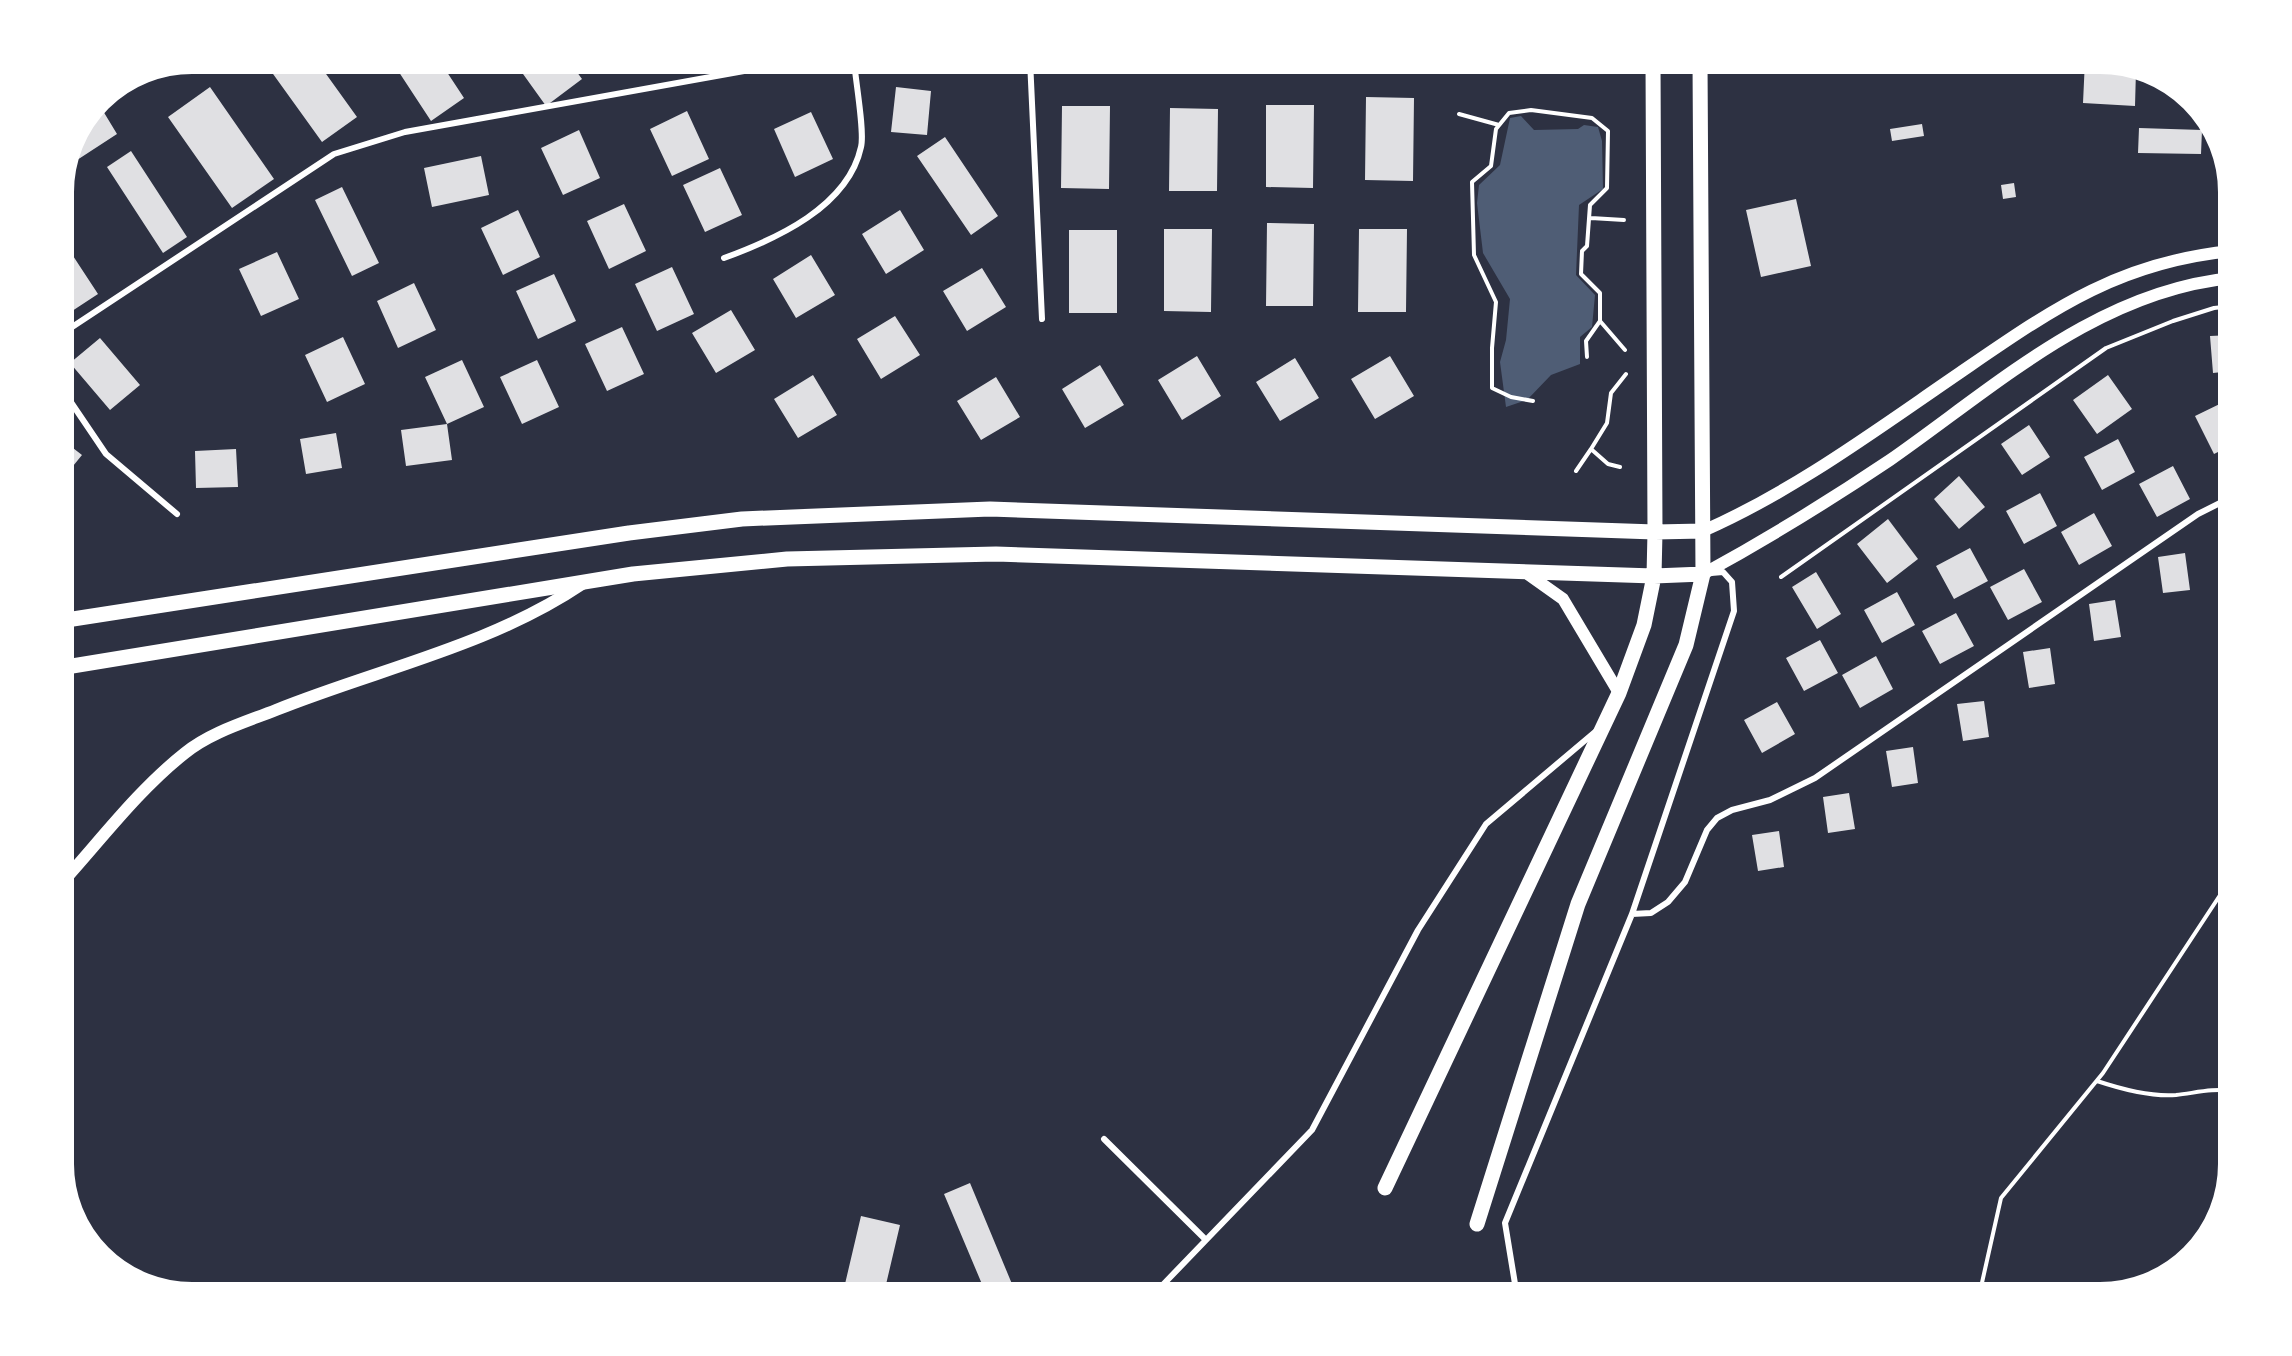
<svg xmlns="http://www.w3.org/2000/svg" width="2292" height="1356" viewBox="0 0 2292 1356" font-family="'Times New Roman',serif">
	<style>
		.water { fill: #4f5d75 }
		.building { fill: #e0e0e3 }
		.lines { fill: none; stroke-linecap: round; stroke-linejoin: round }
		.path { stroke: #fff; stroke-width: 4 }
		.minor { stroke: #fff; stroke-width: 6 }
		.secondary { stroke: #fff; stroke-width: 12 }
		.primary { stroke: #fff; stroke-width: 15 }
		.rim { fill: none; stroke: #fff; stroke-width: 8 }
	</style>
	<rect width="100%" height="100%" fill="#2d3142"/>
	<path class="water" d="M1521,116L1534,130L1578,129L1584,125L1598,127L1602,141L1603,189L1579,205L1576,275L1595,295L1592,327L1580,337V364L1551,375L1527,400L1506,407L1500,362L1506,340L1510,299L1483,253L1477,203L1479,185L1500,165L1510,118Z"/>
	<path class="building" d="M263,60H316L357,117L322,142Z
		M391,60H439L464,98L431,121Z
		M513,60H568L582,79L546,106Z
		M634,60H660L644,73Z
		M2085,60H2100L2136,70L2135,106L2083,103Z
		M186,61L164,71L162,66Z
		M210,87L274,179L232,208L168,117Z
		M896,87L931,91L927,135L891,132Z
		M1366,97L1414,98L1413,181L1365,180Z
		M97,101L117,134L74,162L68,152L70,141Z
		M1266,105H1314L1313,188L1266,187Z
		M1062,106H1110L1109,189L1061,188Z
		M1170,108L1218,109L1217,191H1169Z
		M687,111L709,159L672,176L650,129Z
		M811,112L833,159L795,177L774,129Z
		M1922,124L1924,136L1892,141L1890,129Z
		M2139,128L2202,130L2201,154L2138,153Z
		M579,130L600,178L563,195L541,148Z
		M945,137L998,216L971,235L917,156Z
		M2219,143L2227,169L2218,168Z
		M131,151L187,237L163,253L107,167Z
		M481,156L489,195L432,207L424,168Z
		M720,168L742,215L705,232L683,185Z
		M2014,183L2016,197L2003,199L2001,185Z
		M342,187L379,263L352,276L315,200Z
		M1796,199L1811,266L1761,277L1746,210Z
		M624,204L646,251L609,269L587,221Z
		M518,210L540,257L503,275L481,228Z
		M900,210L924,250L886,274L862,234Z
		M1267,223L1314,224L1313,306H1266Z
		M1164,229H1212L1211,312L1164,311Z
		M1359,229H1407L1406,312H1358Z
		M1069,230H1117V313H1069Z
		M60,236L98,294L66,315L60,306Z
		M277,252L299,299L261,316L239,269Z
		M811,255L835,295L796,318L773,279Z
		M672,267L694,314L657,331L635,284Z
		M982,268L1006,307L967,331L943,291Z
		M554,274L576,321L538,339L516,291Z
		M414,283L436,330L398,348L377,301Z
		M731,310L755,350L716,373L692,333Z
		M895,316L920,355L881,379L857,339Z
		M622,327L644,374L607,391L585,344Z
		M2232,335V371L2213,373L2210,336Z
		M343,337L365,384L327,402L305,355Z
		M100,338L140,385L110,410L70,363Z
		M1197,356L1221,396L1182,420L1158,380Z
		M1390,356L1414,396L1375,419L1351,379Z
		M1295,358L1319,398L1280,421L1256,382Z
		M462,360L484,407L447,424L425,377Z
		M537,360L559,407L522,424L500,377Z
		M1100,365L1124,405L1085,428L1062,389Z
		M813,375L837,415L798,438L774,399Z
		M2108,375L2132,409L2097,434L2073,400Z
		M996,377L1020,417L981,440L957,401Z
		M2232,398V445L2214,454L2195,416Z
		M447,424L452,460L406,466L401,430Z
		M2029,425L2050,457L2022,475L2001,444Z
		M336,433L342,468L306,474L300,439Z
		M60,438L82,455L60,482Z
		M2118,439L2135,472L2102,490L2084,457Z
		M236,449L238,487L196,488L195,451Z
		M2173,466L2190,499L2157,517L2139,484Z
		M1959,476L1985,507L1959,529L1934,499Z
		M2040,493L2057,526L2024,544L2006,511Z
		M2094,513L2112,546L2079,565L2061,532Z
		M2232,513V541H2231L2226,514Z
		M1888,519L1918,559L1887,583L1857,544Z
		M1970,548L1988,581L1954,599L1936,566Z
		M2185,553L2190,590L2163,593L2158,557Z
		M2024,569L2042,602L2008,620L1990,587Z
		M1816,572L1841,614L1817,629L1792,587Z
		M1897,592L1915,625L1882,643L1864,610Z
		M2115,600L2121,637L2094,641L2089,604Z
		M1956,613L1974,646L1940,664L1922,631Z
		M1820,640L1838,673L1804,691L1786,658Z
		M2050,648L2055,684L2029,688L2023,652Z
		M1876,656L1893,689L1860,708L1842,675Z
		M69,690L73,715L60,718V692Z
		M1984,701L1989,737L1963,741L1957,704Z
		M1777,702L1795,734L1762,753L1744,720Z
		M1913,747L1918,783L1892,787L1886,751Z
		M1849,793L1855,829L1828,833L1823,797Z
		M1779,831L1784,867L1758,871L1752,835Z
		M970,1183L1017,1296H987L944,1194Z
		M861,1216L900,1225L884,1293L845,1284Z"/>
	<g class="lines">
		<path class="path" d="M1459,114L1499,125
			M1591,218L1624,220
			M1600,321L1625,350
			M1533,401L1511,397L1492,388V348L1496,302L1474,255L1472,182L1491,166L1496,129L1509,113L1531,110L1592,118L1608,131L1607,188L1590,205L1587,246L1582,251L1581,274L1600,293V321L1586,341L1587,357
			M1620,467L1608,464L1591,449L1607,423L1611,393L1626,374
			M1576,471L1591,449
			M1781,577L2106,348L2173,321L2214,308L2232,306
			M2097,1081C2121,1089 2150,1097 2176,1095C2195,1093 2213,1088 2232,1091
			M1979,1296L2001,1198L2103,1073L2232,877"/>
		<path class="minor" d="M1030,60L1042,319
			M724,258C776,239 848,207 861,147C865,132 855,78 854,60
			M60,335L334,154L405,132L805,60
			M60,386L106,454L177,514
			M1632,914L1651,913L1668,902L1685,882L1707,830L1717,818L1732,810L1770,800L1815,778L2198,514L2232,497
			M1104,1139L1206,1240
			M1154,1294L1312,1130L1418,930L1486,824L1595,732
			M1517,1296L1505,1223L1632,914L1734,611L1732,582L1723,572L1711,573"/>
		<path class="secondary" d="M1703,531C1794,491 1876,430 1958,374C2050,311 2117,262 2232,251
			M1525,572L1563,599L1619,693
			M1703,574C1767,539 1829,501 1890,460C1996,386 2098,291 2232,278
			M60,885C100,841 138,790 185,753C211,732 246,722 276,710C378,669 490,646 582,584"/>
		<path class="primary" d="M60,621L629,533L742,519L990,509L1655,532L1703,531
			M60,668L633,574L787,559L996,554L1654,576L1703,574
			M1385,1188L1619,693L1644,625L1654,576L1655,532L1653,60
			M1477,1224L1578,904L1686,645L1703,574L1700,60"/>
	</g>
	<path d="M0 0H2292V1356H0ZM192 70H2100A122 122 0 0 1 2222 192V1164A122 122 0 0 1 2100 1286H192A122 122 0 0 1 70 1164V192A122 122 0 0 1 192 70Z" fill="#fff" fill-rule="evenodd"/>
	<path class="rim" d="M192 70H2100A122 122 0 0 1 2222 192V1164A122 122 0 0 1 2100 1286H192A122 122 0 0 1 70 1164V192A122 122 0 0 1 192 70Z"/>
</svg>
